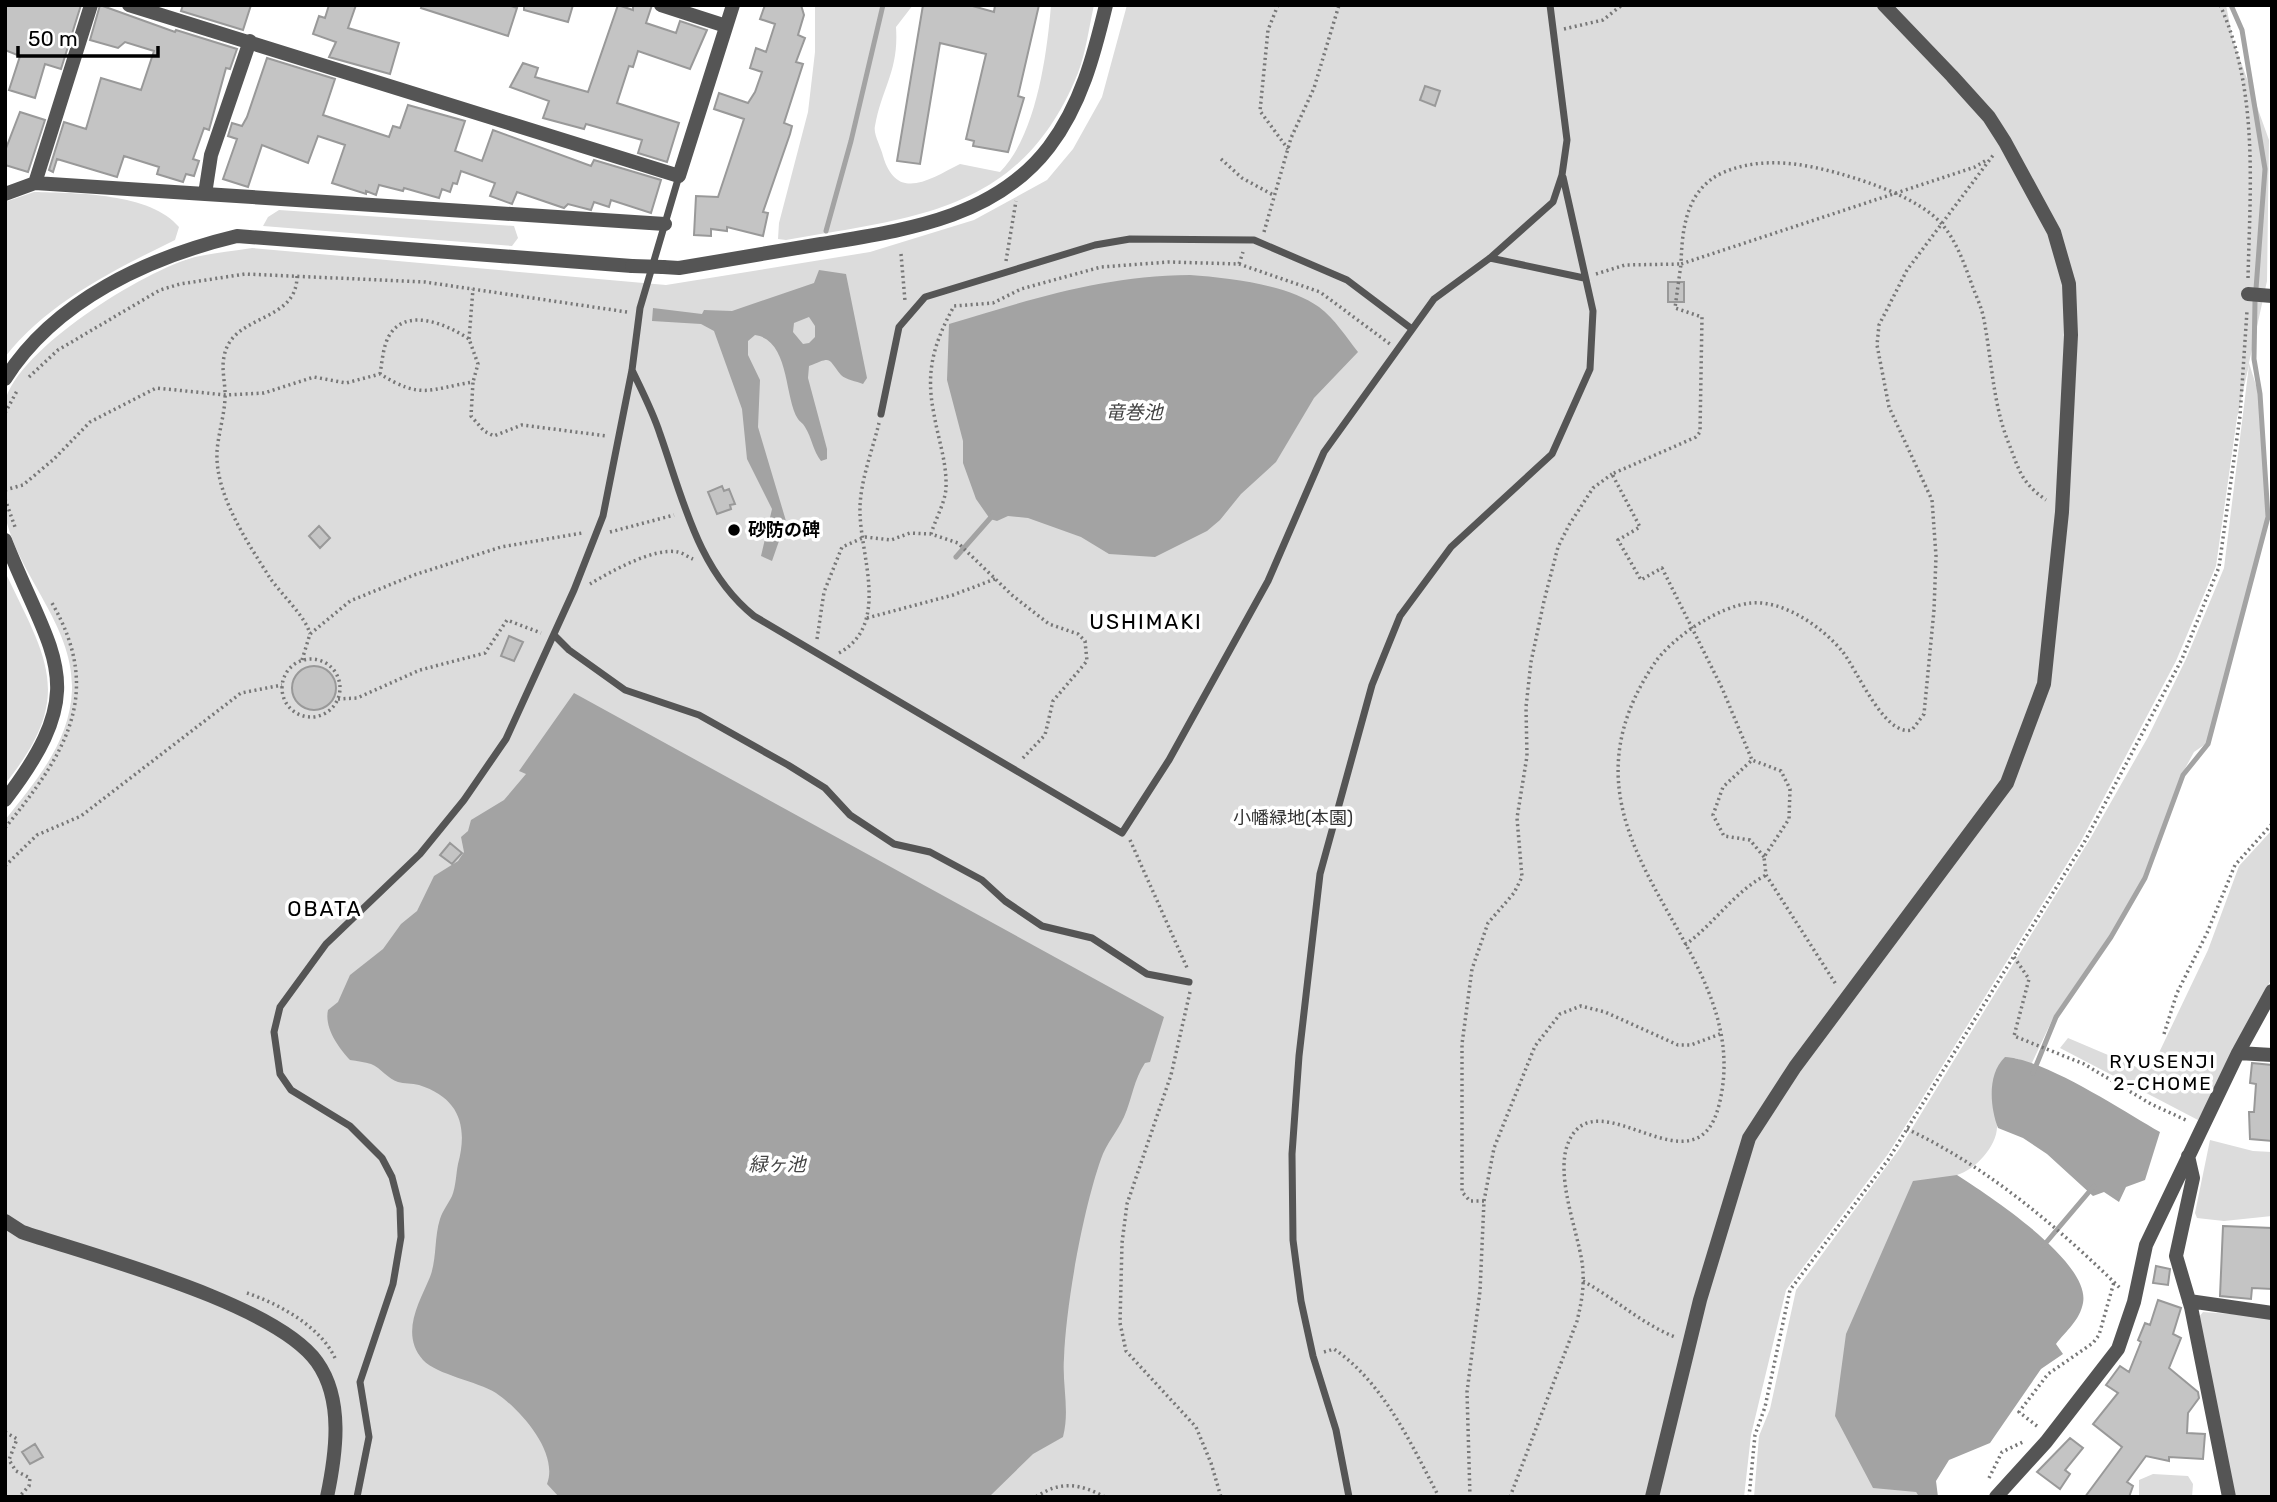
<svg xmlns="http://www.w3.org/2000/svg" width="2277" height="1502" viewBox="0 0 2277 1502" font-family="Rubik,'Noto Sans JP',sans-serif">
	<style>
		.green { fill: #dcdcdc }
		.water { fill: #a3a3a3; fill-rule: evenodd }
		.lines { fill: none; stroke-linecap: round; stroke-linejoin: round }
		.stream { stroke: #a3a3a3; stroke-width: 5 }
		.building { fill: #c4c4c4; stroke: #999; stroke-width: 2 }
		.path { stroke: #777; stroke-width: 3.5; stroke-dasharray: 2 3.5; stroke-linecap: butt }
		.service { stroke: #555; stroke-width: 7 }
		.minor { stroke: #555; stroke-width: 14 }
		.minor-bridge { stroke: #555; stroke-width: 14 }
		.poi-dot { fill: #000; stroke: #fff; stroke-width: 2.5 }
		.labels { text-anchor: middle; stroke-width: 7; stroke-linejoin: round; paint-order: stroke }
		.poi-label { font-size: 18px; font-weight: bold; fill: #000; stroke: #fff; text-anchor: start }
		.park-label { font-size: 18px; fill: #333; stroke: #fff }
		.water-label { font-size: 19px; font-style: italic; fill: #444; stroke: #fff }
		.neighbourhood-label { font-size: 19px; letter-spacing: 2px; fill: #000; stroke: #fff }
		.quarter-label { font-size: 21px; letter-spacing: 2px; fill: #000; stroke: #fff }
	</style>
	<rect width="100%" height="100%" fill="#fff"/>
	<path class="green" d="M815,5H913L896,27C899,71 882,87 875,126C873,134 881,147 883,156C897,203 930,179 960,164L1000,172C1036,136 1047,55 1051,5H1094C1089,27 1086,52 1078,73C1022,212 917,217 786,240L778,239L779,223L808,112L815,52Z
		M1127,5H2226L2233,40L2269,140L2267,281L2249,363L2261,401L2266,520L2207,743L2194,752L2181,776L2143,879L2110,936L2054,1016L2031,1065L2015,1058C2009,1065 1997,1075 1994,1083C1988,1096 1997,1114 1997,1127C1997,1146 1975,1170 1957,1175L1916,1492L1919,1497H1754L1759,1436L1770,1409L1796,1290L1900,1148L2090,839L2148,737L2186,659L2224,568L2249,365L2237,418L2216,566L2176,661L2081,841L1888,1154L1786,1290L1751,1435L1744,1497H5V820C36,781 70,742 72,690C74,626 20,578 6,519C2,503 5,482 5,466C5,446 1,421 5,402C17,349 145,270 195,257C213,253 233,251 252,248L666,285L870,252L974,220L1047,180L1073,149L1102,97Z
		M34,192C76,193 151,193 179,227L175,240C114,270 48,302 5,357V202Z
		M279,210L514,226L518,238L512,246L263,226L268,217Z
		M5,572C48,661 75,697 5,784Z
		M2272,830V978L2198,1120L2060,1048L2068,1038L2141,1069L2156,1059L2208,950L2239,866Z
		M2210,1140L2253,1151L2272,1152V1216L2224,1221L2197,1218L2195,1213Z
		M2203,1312L2272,1317V1497H2235L2199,1317Z
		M2153,1474L2188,1476L2193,1484L2192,1497H2139V1480Z"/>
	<path class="water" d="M819,270L846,274L867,378L863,384C856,381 846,380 841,375C827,358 833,356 809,366L808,378L827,449V459L821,461C813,451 812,438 805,427C803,423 800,422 798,419C784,397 790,340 755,335L748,341V355L760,380L758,427L786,521L772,561L761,556L772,509L747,459L742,409L714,331L701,324L652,321L653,308L702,314L704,310L732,311L814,283ZM809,317L815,326V337L809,343L803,344L793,332L794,323Z
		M1190,275C1229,278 1287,284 1319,307C1335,319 1346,337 1358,352L1314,398L1276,462L1241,494L1220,520L1207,531L1155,557L1109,554L1081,537L1028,518L1008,516L997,521L990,519L976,499L963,463V441L947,380L949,324C1033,299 1101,276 1190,275Z
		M574,693L1164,1017L1150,1062L1145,1063C1134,1079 1132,1099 1124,1117C1117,1132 1106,1144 1101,1159C1083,1210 1066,1304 1064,1358C1062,1385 1070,1410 1063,1437L1033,1454L989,1497H559L547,1484C559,1453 521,1410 496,1393C477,1381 437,1375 423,1360C400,1334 419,1303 430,1277C437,1259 434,1238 440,1219C443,1210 448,1204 452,1196C456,1186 456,1174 458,1164C468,1127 460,1098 419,1085C412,1083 404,1084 398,1082C388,1079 381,1068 371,1064C365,1062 357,1061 350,1060C339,1048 324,1028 328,1010L338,1002L350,975L383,949L401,924L417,911L434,876L458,861L464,852L461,837L468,831L471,820L504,800L526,774L519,771Z
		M2005,1057C2045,1059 2123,1111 2160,1132L2145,1180L2126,1187L2119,1202L2104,1192L2093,1196L2047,1154L2023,1138L1998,1128C1990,1107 1987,1074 2005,1057Z
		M1957,1175C1988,1195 2091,1262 2083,1303C2080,1320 2066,1331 2056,1344L2063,1354L2041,1369L1990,1443L1949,1460L1936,1481L1938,1497H1919L1916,1492L1873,1488L1835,1416L1846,1334L1913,1181Z"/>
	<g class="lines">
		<path class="stream" d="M2231,5L2242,30L2265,169L2256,289
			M826,231L851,141L883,5
			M956,557L993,515
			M2033,1073L2056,1017L2111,937L2145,878L2183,775L2208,744L2268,517L2260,394L2254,359L2255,301
			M2044,1245L2094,1186"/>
	</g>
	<path class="building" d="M5,5H81L61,69L45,64L35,98L9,90L20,56L5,50Z
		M100,5L175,32L176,30L237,49L230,69L226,68L209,130L204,128L193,159L199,161L194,176L186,174L183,182L157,174L159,167L124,156L117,177L57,159L53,172L49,170L64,122L86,129L101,78L141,90L154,51L125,42L118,48L90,40Z
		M183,5H251L243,30L181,11Z
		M329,5H356L348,28L399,43L390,74L329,57L336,42L313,34L319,16L325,18Z
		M422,5H508L517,8L508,36L421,8Z
		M524,5H573L568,22L524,10Z
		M618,5L633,10V5H652L646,23L676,33L680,21L707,30L690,69L638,51L633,67L629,66L617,103L679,123L667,162L638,153L642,140L586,124L584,129L543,118L549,101L510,87L523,63L538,68L535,77L588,92Z
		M765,5H801L804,15L798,35L805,38L796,62L803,64L784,123L792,126L790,134L763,212L768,213L763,236L727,227V231L711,229V236L694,235L696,196L718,197L744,119L714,109L719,93L748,103L755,92L762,72L750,68L756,48L766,52L775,24L760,19Z
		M923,5H969L994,12L995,5H1039L1018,96L1024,98L1008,152L973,146L974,141L966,139L986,54L940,43L920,164L897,161Z
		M267,58L335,79L323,115L389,137L393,126L400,128L408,105L465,121L455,151L482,161L493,130L591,166L594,160L661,180L651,213L611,200L609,207L594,202L591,210L568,204L564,208L517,192L512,204L490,196L495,183L461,171L457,184L453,183L450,192L442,189L439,198L404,188L403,191L379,185L376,195L366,191V194L332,183L345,145L318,136L308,163L262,145L248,187L223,179L237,139L228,136L232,123L242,126L247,117Z
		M1425,86L1440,91L1435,106L1420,100Z
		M20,112L45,120L28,172L5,165V151Z
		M1668,282H1684V302H1668Z
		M722,486L724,491L729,489L735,504L730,505L731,509L717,514L708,492Z
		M319,526L330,538L320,548L309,536Z
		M509,636L523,642L514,661L501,656Z
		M292 688a22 22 0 1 1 44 0a22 22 0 1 1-44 0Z
		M450,843L462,853L452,864L440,855Z
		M2252,1063L2272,1065V1141L2250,1139L2249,1112H2254L2256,1084L2250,1083Z
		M2223,1226L2272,1228V1289L2252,1288L2251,1299L2220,1296Z
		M2156,1266L2170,1269L2168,1285L2153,1283Z
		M2158,1300L2181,1308L2173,1334L2181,1338L2169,1368L2198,1392L2199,1398L2188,1413L2187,1433L2205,1434L2203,1459L2169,1457V1461L2146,1456L2127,1482L2133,1486L2129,1497H2085L2122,1447L2093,1424L2118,1393L2106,1385L2120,1366L2129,1372L2141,1342L2138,1340L2145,1323L2150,1325Z
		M2070,1438L2083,1448L2065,1470L2070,1474L2060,1489L2037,1472Z
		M35,1444L43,1457L30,1464L22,1452Z"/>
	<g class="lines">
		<path class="path" d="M1278,5L1268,30L1260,111L1288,149
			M2220,5C2259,91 2250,187 2248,279
			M1564,29L1603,20L1622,5
			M1221,159L1242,178L1275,196
			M1985,161L1975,167L1681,264C1682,229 1686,190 1722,173C1761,156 1802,163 1841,174C1872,183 1919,199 1941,223C1956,240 1964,263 1972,285C1976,296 1982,308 1984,320C1992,362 1993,405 2009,444C2020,472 2021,482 2046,500
			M1264,232L1291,138L1314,88L1339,5
			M901,254L905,301
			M1006,261L1016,201
			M1239,264L1320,292L1390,344
			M1596,274L1625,265L1681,264L1675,308L1702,317L1700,432L1696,437L1612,474L1640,527L1618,540L1641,580L1662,568L1722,688L1752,760
			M297,276C297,324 231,313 224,357C221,370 226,385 225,399C224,417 218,435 217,452C215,495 248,543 270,578C281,594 306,617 310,634
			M469,339L473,289
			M380,374C382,363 383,346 389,336C406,306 448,325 469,339L478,364L473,382
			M29,377L58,350L160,290L180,284L245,274L425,282L627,312
			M5,413L17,391
			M5,490L23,485L54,459L90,422L156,388L226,395L264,393L314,377L346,383L380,374C422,400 429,389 473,382L471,416L484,431L494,436L522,425L607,436
			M5,499L15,527
			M610,532L674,515
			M931,534C935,520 945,503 946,488C947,462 938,439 934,414C925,371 934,343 954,306L993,303L1021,289L1101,267L1169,262L1239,264L1243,252
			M590,584C610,572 654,547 678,552C683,553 688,557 693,559
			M867,618L953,595L995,579
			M817,639L824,592L842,547L865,537L891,540L910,533L931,534L958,543L1013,596L1049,624L1078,634L1085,641L1087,661L1053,701L1045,735L1022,759
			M839,653C890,625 861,558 860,513C859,484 872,452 879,423
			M282 688a29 29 0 1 1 58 0a29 29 0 1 1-58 0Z
			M302,660L310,634L350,601L414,575L501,547L582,533
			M338,699L357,698L420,670L485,653L507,620L541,633
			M5,828C64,755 105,695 52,603
			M1130,840L1188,970
			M1764,857L1750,840L1724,836L1713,815L1723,787L1752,760L1781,771L1790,789L1789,819L1764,857L1766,875L1837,986
			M5,866L37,835L81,816L241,693L282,685
			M1685,945C1714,924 1734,892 1766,875
			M2014,957L2029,979L2014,1036L2084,1064L2151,1104L2188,1121
			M1190,992L1171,1075L1127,1204L1122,1243L1120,1323L1126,1351L1196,1427L1211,1463L1221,1497
			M2164,1034L2177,993L2207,933L2235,865L2272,824
			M1907,1129C1986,1166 2058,1227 2120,1288
			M1484,1201H1470L1462,1192V1044L1472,969L1488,923L1514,893L1522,877L1517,818L1527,756L1526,707L1531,662L1544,601L1558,547L1569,525L1593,488L1612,474
			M1583,1281C1614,1298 1642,1324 1675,1337
			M247,1293C279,1304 320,1326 335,1358
			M1324,1352L1334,1349C1384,1383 1411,1444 1439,1497
			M2037,1426L2019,1412L2048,1374L2093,1343L2099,1335L2114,1282
			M5,1432L17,1439L9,1460L16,1471L30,1478L29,1486L19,1497
			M1989,1478L2002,1452L2025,1441
			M1036,1497C1061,1480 1080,1484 1105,1497
			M1470,1497L1467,1392L1480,1291L1484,1201L1494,1148L1535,1046L1560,1014L1581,1006L1605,1012L1678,1045H1691L1720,1034
			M1510,1497L1577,1321C1582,1301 1585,1283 1582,1262C1577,1229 1554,1173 1569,1141C1598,1077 1696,1197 1719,1105C1760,943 1533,845 1654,664C1671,638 1719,606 1751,603C1784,600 1822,627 1842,651C1857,669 1884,737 1912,730L1924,714L1934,610L1936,556L1932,500L1889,407L1877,345L1879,325L1907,270L1994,154
			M1749,1497L1755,1435L1765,1407L1790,1290L1888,1160L1907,1129L2085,841L2182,659L2219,567L2240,416L2247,311"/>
		<path class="service" d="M1490,258L1584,278
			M632,370C642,391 653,412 660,434C683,499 698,571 754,616L1122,833L1169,760L1268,581L1324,452L1434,299L1490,258L1553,202L1562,175L1567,140L1550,5
			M881,414L899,327L925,297L1095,245L1130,239L1254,240L1347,280L1412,329
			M554,635L569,650L625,690L699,715L788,765L825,788L850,815L894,844L930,852L982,880L1005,901L1042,926L1092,938L1147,974L1189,982
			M357,1497L369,1437L360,1382L393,1284L401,1237L400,1208L392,1177L382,1158L350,1126L291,1090L280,1074L274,1032L280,1007L326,944L420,854L464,800L506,739L574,590L603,516L632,370L640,308L679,176
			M1349,1497L1336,1430L1313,1356L1301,1301L1293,1240L1292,1154L1299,1056L1320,874L1372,685L1400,616L1451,547L1552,454L1590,369L1593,311L1563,177"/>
		<path class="minor" d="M129,5L679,176L733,5
			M661,5L726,26
			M35,183L91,5
			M5,194L35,183L205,194L211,155L250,41
			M205,194L665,224
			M663,267L679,268C727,260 774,252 821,244C904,230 994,219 1049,147C1081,105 1094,55 1106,5
			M2248,294L2272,296
			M5,379C55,300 149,257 237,236L632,266
			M5,540C52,659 94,684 5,800
			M2238,1053L2272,1055
			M2188,1156L2193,1178L2176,1256L2191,1307L2229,1497
			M5,1221L22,1232C93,1256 275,1303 317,1362C344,1400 336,1454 327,1497
			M2189,1301L2272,1313
			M1652,1497L1700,1300L1749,1138L1795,1067L2007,783L2044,684L2062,512L2071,335L2069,284L2054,232L2005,142L1989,117L1952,76L1884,5
			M1996,1497L2046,1442L2118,1349L2134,1302L2146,1245L2238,1053L2272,991"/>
		<path class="minor-bridge" d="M632,266L663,267"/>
	</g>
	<circle class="poi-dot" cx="734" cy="530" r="7"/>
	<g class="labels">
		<g class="poi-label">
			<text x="748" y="536">砂防の碑</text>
		</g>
		<g class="park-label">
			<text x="1293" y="824">小幡緑地(本園)</text>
		</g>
		<g class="water-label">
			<text x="1134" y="419">竜巻池</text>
			<text x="777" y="1171">緑ヶ池</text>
		</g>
		<g class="neighbourhood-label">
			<text x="2163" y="1068">RYUSENJI<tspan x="2163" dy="22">2-CHOME</tspan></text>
		</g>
		<g class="quarter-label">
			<text x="1146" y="629">USHIMAKI</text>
			<text x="325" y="916">OBATA</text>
		</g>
	</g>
	<rect width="2277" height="1502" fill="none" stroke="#000000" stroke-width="14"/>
	<path d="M18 46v10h140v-10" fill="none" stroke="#000000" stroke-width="3.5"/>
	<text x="28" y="46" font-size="21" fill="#000000" stroke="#ffffff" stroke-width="5" paint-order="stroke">50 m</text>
</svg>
